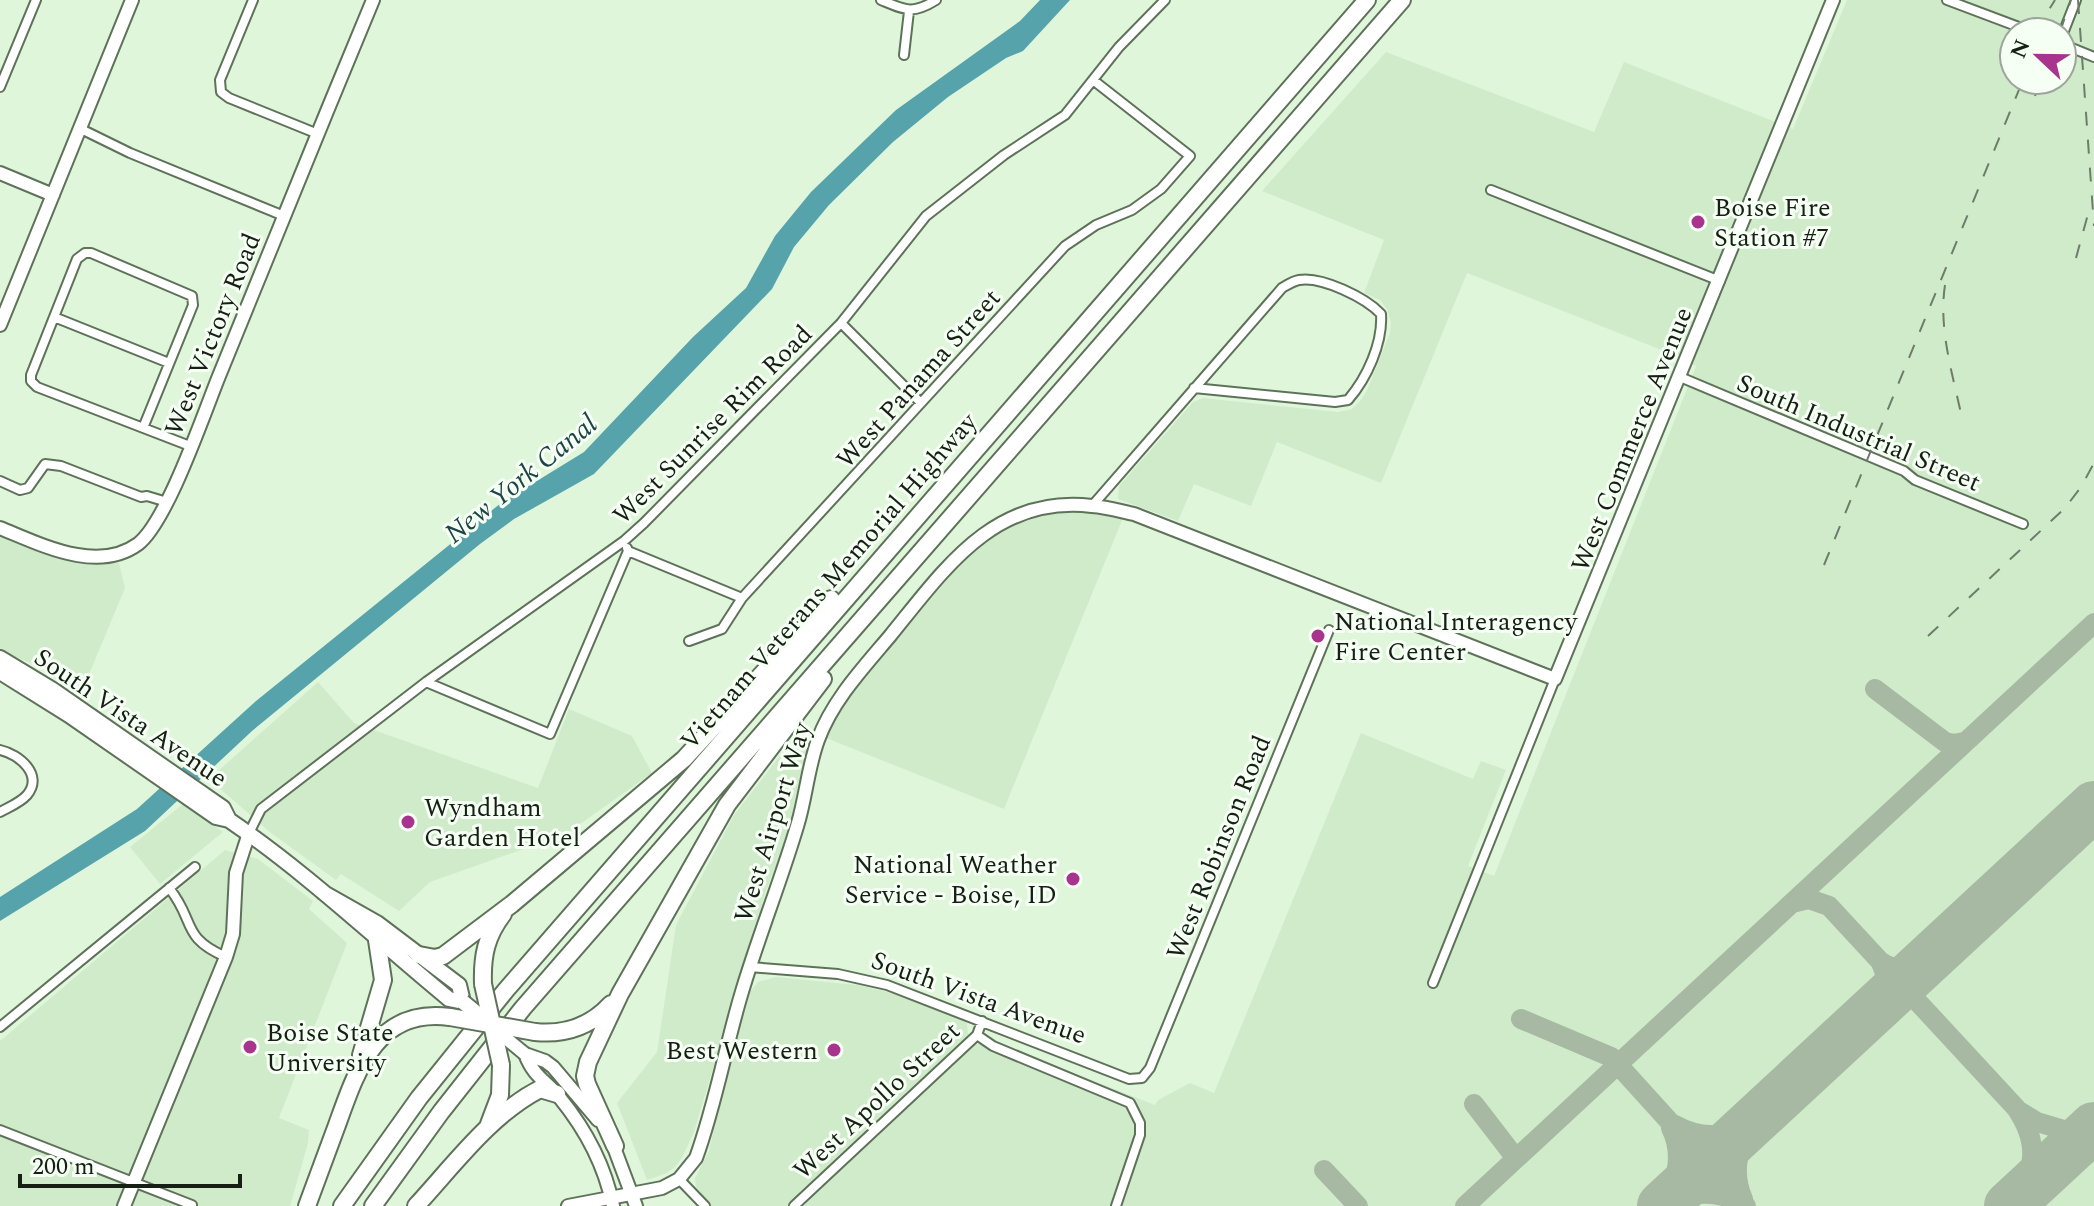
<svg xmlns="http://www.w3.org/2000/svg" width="2094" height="1206" viewBox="0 0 2094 1206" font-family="Spectral,serif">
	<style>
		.built { fill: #d0ebca; fill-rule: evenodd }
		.water { fill: #57a3ac }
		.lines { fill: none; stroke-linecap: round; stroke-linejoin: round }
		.taxiway { stroke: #a7b9a3; stroke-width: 20 }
		.runway { stroke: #a7b9a3; stroke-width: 50 }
		.street-casing { stroke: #5e725a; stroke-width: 12 }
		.secondary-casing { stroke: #5e725a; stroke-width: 16 }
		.primary-casing { stroke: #5e725a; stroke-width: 18 }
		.highway-casing { stroke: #5e725a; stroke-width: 20 }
		.street { stroke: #fff; stroke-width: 8 }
		.secondary { stroke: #fff; stroke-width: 12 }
		.primary { stroke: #fff; stroke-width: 14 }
		.highway { stroke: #fff; stroke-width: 16 }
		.rail { stroke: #6e7c6b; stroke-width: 2; stroke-dasharray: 14 14; stroke-linecap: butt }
		.secondary-bridge-casing { stroke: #5e725a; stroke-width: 16; stroke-linecap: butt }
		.primary-bridge-casing { stroke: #5e725a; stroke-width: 18; stroke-linecap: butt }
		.highway-bridge-casing { stroke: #5e725a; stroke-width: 20; stroke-linecap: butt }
		.secondary-bridge { stroke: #fff; stroke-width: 12 }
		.primary-bridge { stroke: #fff; stroke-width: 14 }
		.highway-bridge { stroke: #fff; stroke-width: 16 }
		.poi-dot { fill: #a8348d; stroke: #f6fff4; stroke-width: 3 }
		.labels { text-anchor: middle; stroke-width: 6; stroke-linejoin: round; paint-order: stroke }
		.poi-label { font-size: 26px; fill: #171f15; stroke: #f6fff4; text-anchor: start }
		.street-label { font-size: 26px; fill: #171f15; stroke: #f6fff4 }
		.water-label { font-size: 28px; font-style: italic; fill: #1f4448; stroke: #f6fff4 }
	</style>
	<rect width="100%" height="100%" fill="#e0f6db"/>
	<path class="built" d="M1847,0H2094V1206H800L974,1044H1000L1155,1105L1158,1100L1190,1083L1214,1093L1361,733L1473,779L1481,761L1506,770L1468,866L1494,876L1696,366L1674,355L1467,273L1381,483L1277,442L1251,506L1194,484L1178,521L1118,499L1119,486L1193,402L1203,398L1338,412L1352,409L1361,400L1367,390L1390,333L1391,322L1387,309L1380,300L1364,293L1384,240L1262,191L1386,52L1594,132L1624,62L1793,129ZM2014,32H2062V80H2014Z
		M1065,511L1095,512L1123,518L1004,809L826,738L845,701L967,556L983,541L1005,528L1040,515Z
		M0,534L63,559L92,564L119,563L125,588L85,684L0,651Z
		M318,682L354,723L538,788L569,709L632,736L652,773L566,834L430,882L399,911L341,874L336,880L271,833L209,779Z
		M802,727L812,735L788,835L766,891L694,1132L682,1158L675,1167L667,1173L647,1180L617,1103L657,1052L676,925L734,815Z
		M183,804L223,832L160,884L130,847Z
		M225,850L258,859L313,901L309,909L347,943L279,1118L309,1130L308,1143L290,1206H0V1041Z
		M776,977L858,985L899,995L960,1019L967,1023L968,1035L788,1206H711L696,1187L695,1178L709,1151L724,1085L749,993L758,982Z"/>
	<path class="water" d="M1040,0H1070L1023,51L1006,58L948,97L893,142L829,205L794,247L772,289L594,474L514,519L480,544L252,731L145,831L0,921V897L137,809L256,701L469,529L501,503L584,452L693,337L746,288L775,236L811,192L896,110L1020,21Z"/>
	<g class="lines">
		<path class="taxiway" d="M1875,689L1945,742L1953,744L1964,742
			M1792,903L1809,899L1829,906L2016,1108C2041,1145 2036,1173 2009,1206
			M1881,962C1898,973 1911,969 1929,959
			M1874,1010C1886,993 1890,982 1881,963
			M1521,1019L1611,1057L1746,1206
			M1474,1104L1511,1152
			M2019,1111L2037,1122L2094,1139
			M1675,1125C1702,1140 1726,1137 1752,1123
			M2064,1155L2094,1144
			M1324,1170L1358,1206
			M1743,1199C1731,1172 1738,1148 1752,1123
			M1664,1204C1677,1179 1684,1154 1671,1128
			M1664,1204C1690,1192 1715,1189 1740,1203
			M1465,1206L2094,623"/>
		<path class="runway" d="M1662,1206L2094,806
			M2009,1206L2094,1127"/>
		<defs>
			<path id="street" d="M253,0L220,80L221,92L229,98L318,134
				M881,0C905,10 912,15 936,0
				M1947,0L2032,32
				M2062,36L2076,0
				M2062,44L2094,57
				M904,55L909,11
				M0,87L36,0
				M79,128L130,153L284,216
				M1491,190L1720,281
				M54,317L169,363
				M841,323L921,403
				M1680,377L1904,471L1915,480L2023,524
				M143,428L193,305L192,296L91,253H85L77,259L31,375V381L37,387L190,446
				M0,481L20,490L28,488L45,464L61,466L141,497L147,496L167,502
				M1092,506L1282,288C1287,285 1293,281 1299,280C1322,276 1366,298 1381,314C1383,343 1367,378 1348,400L1335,402L1194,388
				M627,548L628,551L742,598
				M689,641L722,629L742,598L1065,246L1096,225L1132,210L1161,189L1190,156L1093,80
				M426,682L550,734L628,551
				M0,750C19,754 44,775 27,795C20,803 9,807 0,812
				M249,833L261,809L426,682L624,541L644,523L841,323L926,216L1004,155L1065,115L1119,47L1165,0
				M169,888C196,921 180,937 226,957
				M750,967L838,974L887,985L1129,1079L1142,1078L1150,1068L1329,630
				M1433,983L1555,679
				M0,1027L195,867
				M977,1035L993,1046L1130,1103L1140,1123V1135L1116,1206
				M0,1130L192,1205
				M679,1179L705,1206
				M794,1206L977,1035L982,1021"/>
			<path id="secondary" d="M0,173L53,195
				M0,325L132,0
				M0,528C40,544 97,574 138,544C167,522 204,413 219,376C270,250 321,125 373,0
				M525,1054L545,1061L553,1067L598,1120
				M525,1054C535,1079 545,1079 560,1098C586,1130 605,1166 613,1206
				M612,1142L636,1206
				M124,1206L226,957L233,934L236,873L249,833
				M568,1206L662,1188L679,1179L696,1158C715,1106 725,1049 741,995C758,937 781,881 798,823C806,796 808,767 818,740C832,701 863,668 890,636C944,570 994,494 1092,506C1106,507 1120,511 1134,514L1555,679L1833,0"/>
			<path id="primary" d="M0,658L53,690L223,808L229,820C307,873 376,939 449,999L463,1002L459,985L377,923L324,893
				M0,672L69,715L216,817L229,820"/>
			<path id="highway" d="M419,955L435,958L443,956L512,904L684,759L831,599
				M483,984C482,956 486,936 503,914
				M535,1032C565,1035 591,1026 611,1004
				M361,1055L383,980L377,940
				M489,1124L500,1095L501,1065
				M615,1146L587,1084L585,1076L588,1062L620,994L727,805L823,679
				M307,1206C317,1179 327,1152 337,1125C357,1069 377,1007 450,1017
				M342,1206L419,1098L506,990L1367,0
				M373,1206L441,1112L523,1008L1402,0
				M416,1206C453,1166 491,1114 540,1089L557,1094"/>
		</defs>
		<use href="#street" class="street-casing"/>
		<use href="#secondary" class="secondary-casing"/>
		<use href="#primary" class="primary-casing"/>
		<use href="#highway" class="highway-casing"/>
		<use href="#street" class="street"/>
		<use href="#secondary" class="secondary"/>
		<use href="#primary" class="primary"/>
		<use href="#highway" class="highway"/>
		<path class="rail" d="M2078,0L2094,226
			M2035,32L2055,0
			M2060,32L2071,0
			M2035,96L2041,80
			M2076,258L2088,214
			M1945,285C1938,331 1954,378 1963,423
			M1824,565L2023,80
			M1928,636L2065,508L2081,487L2094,463"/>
		<defs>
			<path id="secondary-bridge" d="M491,1026L525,1054"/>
			<path id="primary-bridge" d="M463,1002L491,1025"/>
			<path id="highway-bridge" d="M483,984L501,1065
				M450,1017L535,1032"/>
		</defs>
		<use href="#secondary-bridge" class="secondary-bridge-casing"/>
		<use href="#primary-bridge" class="primary-bridge-casing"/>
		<use href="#highway-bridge" class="highway-bridge-casing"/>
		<use href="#secondary-bridge" class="secondary-bridge"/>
		<use href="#primary-bridge" class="primary-bridge"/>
		<use href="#highway-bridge" class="highway-bridge"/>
	</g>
	<g class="poi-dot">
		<circle cx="1698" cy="222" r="8"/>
		<circle cx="1318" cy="636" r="8"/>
		<circle cx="408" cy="822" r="8"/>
		<circle cx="1073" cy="879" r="8"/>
		<circle cx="250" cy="1047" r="8"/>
		<circle cx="834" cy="1050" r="8"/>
	</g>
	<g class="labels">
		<g class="poi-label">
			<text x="1714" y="216">Boise Fire<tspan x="1714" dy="30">Station #7</tspan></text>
			<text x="1334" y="630">National Interagency<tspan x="1334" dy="30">Fire Center</tspan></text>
			<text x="424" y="816">Wyndham<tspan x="424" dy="30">Garden Hotel</tspan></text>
			<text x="1057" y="873" text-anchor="end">National Weather<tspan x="1057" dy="30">Service - Boise, ID</tspan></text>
			<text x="266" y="1041">Boise State<tspan x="266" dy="30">University</tspan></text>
			<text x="818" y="1059" text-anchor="end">Best Western</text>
		</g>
		<g class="street-label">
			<text transform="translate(212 334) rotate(-68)" y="9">West Victory Road</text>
			<text transform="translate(918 378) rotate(-48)" y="9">West Panama Street</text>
			<text transform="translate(712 424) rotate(-45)" y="9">West Sunrise Rim Road</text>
			<text transform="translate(1859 432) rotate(23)" y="9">South Industrial Street</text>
			<text transform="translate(1631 439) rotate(-68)" y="9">West Commerce Avenue</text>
			<text transform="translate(828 581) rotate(-49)" y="9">Vietnam Veterans Memorial Highway</text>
			<text transform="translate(131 717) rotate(34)" y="9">South Vista Avenue</text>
			<text transform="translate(772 822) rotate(-73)" y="9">West Airport Way</text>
			<text transform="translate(1218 847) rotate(-68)" y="9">West Robinson Road</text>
			<text transform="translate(979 997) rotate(20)" y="9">South Vista Avenue</text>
			<text transform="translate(876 1100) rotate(-43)" y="9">West Apollo Street</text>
		</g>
		<g class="water-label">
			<text transform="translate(520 478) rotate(-39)" y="10">New York Canal</text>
		</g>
	</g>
	<g transform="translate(2038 56) rotate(292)"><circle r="38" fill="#f6fff4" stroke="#9da59b" stroke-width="2"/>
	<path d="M0-6L14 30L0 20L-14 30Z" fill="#a8348d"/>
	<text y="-12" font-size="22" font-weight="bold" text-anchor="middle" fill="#171f15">N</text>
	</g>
	<path d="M20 1174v12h220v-12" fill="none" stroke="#171f15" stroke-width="4"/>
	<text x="32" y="1174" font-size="24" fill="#171f15" stroke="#f6fff4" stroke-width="6" paint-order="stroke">200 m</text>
</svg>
